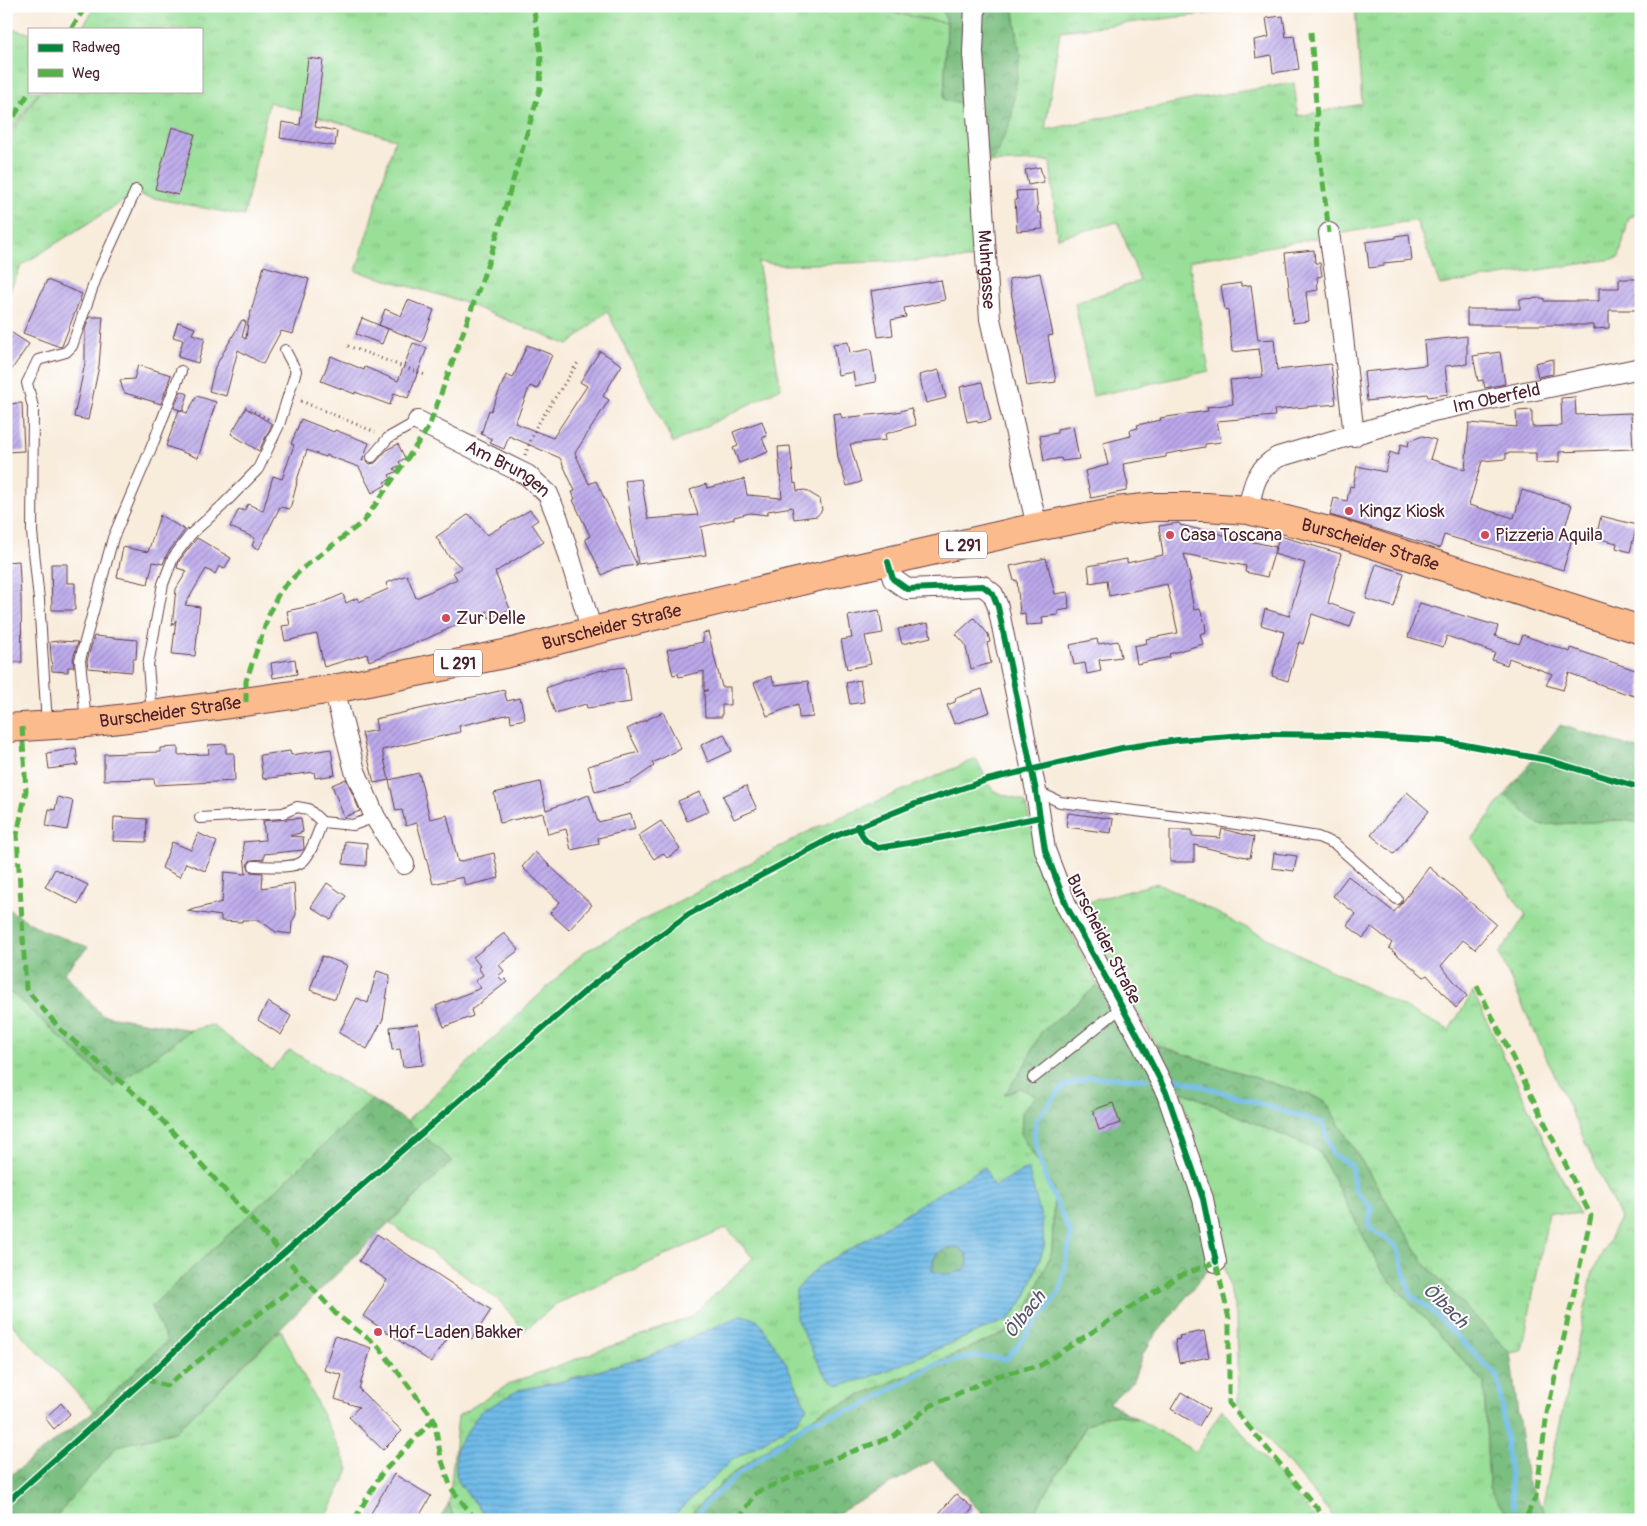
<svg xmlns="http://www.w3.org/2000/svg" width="1647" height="1526" viewBox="0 0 1647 1526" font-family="Pangolin,sans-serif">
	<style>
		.grass { fill: url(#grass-tufts); stroke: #727f62; fill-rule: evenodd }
		.forest { fill: url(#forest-crowns); stroke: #626e56 }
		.garden { fill: #99df98; stroke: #727f62 }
		.water { fill: url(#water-rules); stroke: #5c6d8a; fill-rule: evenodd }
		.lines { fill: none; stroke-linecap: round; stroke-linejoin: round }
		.stream { stroke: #6fbbe8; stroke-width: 5 }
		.building { fill: url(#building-hatch) }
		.lane-casing { stroke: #643e45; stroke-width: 12 }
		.street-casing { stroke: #643e45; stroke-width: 22 }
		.primary-casing { stroke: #643e45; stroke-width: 30 }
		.path { stroke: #643e45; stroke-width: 3; stroke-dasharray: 1 4; stroke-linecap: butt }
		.lane { stroke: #fff; stroke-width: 10 }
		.street { stroke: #fff; stroke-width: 20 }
		.primary { stroke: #fbbb8d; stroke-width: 28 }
		.quiet { stroke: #57b146; stroke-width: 5; stroke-dasharray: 10 5; stroke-linecap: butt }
		.cycleway-casing { stroke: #fff; stroke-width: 9 }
		.cycleway { stroke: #00873e; stroke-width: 6 }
		.poi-dot { fill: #d1495b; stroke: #fff; stroke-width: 2 }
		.labels { text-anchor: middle; stroke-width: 4; stroke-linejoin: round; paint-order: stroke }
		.shield { fill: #fff; stroke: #80626b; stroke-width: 1 }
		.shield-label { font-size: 16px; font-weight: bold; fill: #4a1f2b }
		.street-label { font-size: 18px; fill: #4a1f2b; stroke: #fff }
		.poi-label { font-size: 18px; fill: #4a1f2b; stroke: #fff; text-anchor: start }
		.water-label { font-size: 19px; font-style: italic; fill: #57566d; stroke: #fff }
	</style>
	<defs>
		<pattern id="grass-tufts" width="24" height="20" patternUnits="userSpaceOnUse" patternTransform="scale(1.25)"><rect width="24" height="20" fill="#99df98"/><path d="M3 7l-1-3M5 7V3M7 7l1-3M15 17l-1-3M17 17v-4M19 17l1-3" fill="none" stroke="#85bf83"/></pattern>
		<pattern id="forest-crowns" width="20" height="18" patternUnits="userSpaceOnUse" patternTransform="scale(1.25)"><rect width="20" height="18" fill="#7abe80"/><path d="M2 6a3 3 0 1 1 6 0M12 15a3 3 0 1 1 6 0" fill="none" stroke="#669a69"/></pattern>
		<pattern id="water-rules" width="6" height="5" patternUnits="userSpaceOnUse" patternTransform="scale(1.25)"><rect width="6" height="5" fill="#6fbbe8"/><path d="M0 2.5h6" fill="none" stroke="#5d97bc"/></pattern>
		<pattern id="building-hatch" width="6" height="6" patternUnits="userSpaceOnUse" patternTransform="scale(1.25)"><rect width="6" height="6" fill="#bba9eb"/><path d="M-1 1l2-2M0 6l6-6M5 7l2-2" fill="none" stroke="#9a89bf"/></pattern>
	</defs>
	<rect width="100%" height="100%" fill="#fff"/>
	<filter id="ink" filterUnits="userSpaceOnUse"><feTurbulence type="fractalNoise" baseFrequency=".02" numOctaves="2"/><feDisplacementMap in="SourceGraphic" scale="10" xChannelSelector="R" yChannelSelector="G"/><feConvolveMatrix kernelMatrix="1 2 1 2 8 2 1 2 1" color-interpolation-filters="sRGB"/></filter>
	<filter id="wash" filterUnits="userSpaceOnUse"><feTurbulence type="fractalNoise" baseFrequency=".0096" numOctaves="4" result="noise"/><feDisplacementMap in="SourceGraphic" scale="20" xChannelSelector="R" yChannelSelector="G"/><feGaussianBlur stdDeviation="1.12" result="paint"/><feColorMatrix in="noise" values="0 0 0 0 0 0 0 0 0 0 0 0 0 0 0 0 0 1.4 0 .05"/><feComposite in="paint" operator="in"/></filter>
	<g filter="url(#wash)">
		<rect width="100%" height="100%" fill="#f8ecdb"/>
		<path class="grass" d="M96,6H859L947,23L944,99L1020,55L1014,11L1018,6H1273L1060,31L1045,130L1199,98L1294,83L1298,116L1362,104L1355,6H1624L1634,12L1641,13V214L1629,217L1619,258L1440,285L1416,220L1189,261L1209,371L1093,396L1075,303L1140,281L1118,222L1057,238L1050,161L974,163L972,259L781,265L758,262L781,388L673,443L607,311L568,345L460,301L356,271L395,139L269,102L244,216L134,194L22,265L6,298V143L40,91H201V29H81Z
			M6,28L29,33V91H39L6,139Z
			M976,759L993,791L1025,802L1031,826L1059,910L1098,985L1041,1033L1023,1068L1005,1094L1020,1088L1036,1096L1021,1135L1054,1188L1052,1251L1021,1326L819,1413L729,1476L684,1520H669L731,1461L796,1422L742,1315L647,1357L559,1382L519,1390L460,1484L489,1520H454L449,1503L458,1416L511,1383L691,1317L753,1258L727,1228L556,1304L524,1331L500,1301L390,1223L452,1161L407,1121L584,952L817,827ZM985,1167L992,1187L1042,1221L1044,1247L1026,1296L1011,1318L866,1379L818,1267L852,1248Z
			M1505,795L1540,825L1624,820L1641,823V1520H1550L1542,1507L1593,1271L1620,1218L1499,954L1526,915L1472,838Z
			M1158,883L1449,1030L1473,992L1580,1215L1549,1212L1522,1351L1510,1353L1425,1264L1324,1100L1156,1045L1077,905Z
			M6,991L14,995L114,1087L191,1030L212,1025L271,1069L290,1050L372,1100L151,1307L168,1341L94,1411L6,1318Z
			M1181,1091L1319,1151L1382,1272L1484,1383L1489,1488L1510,1520H1336L1238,1403L1236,1315L1208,1194Z
			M281,1330L349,1469L325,1520H53L117,1446L175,1432Z
			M1222,1409L1317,1520H1030L1086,1426L1103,1416L1118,1415L1138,1419L1196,1452Z"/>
		<path class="forest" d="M941,6H1018L1014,12L1020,55L1011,121L994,159L974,163L970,105L944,100L947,23Z
			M1560,725L1641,750V823L1624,820L1540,825L1505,795Z
			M6,908L44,931L88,947L64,973L102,1015L191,1030L114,1087L14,995L6,991Z
			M1098,985L1158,1076L1215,1269L1207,1271L1150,1342L1148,1348L1143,1353L1133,1381L1109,1403L1138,1419L1118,1415L1103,1416L1086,1426L1030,1520H988L933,1460L826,1520H684L729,1476L819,1413L1021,1326L1052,1251L1054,1188L1021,1135L1022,1112L1036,1096L1020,1088L1004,1095L1023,1068L1041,1032Z
			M1156,1045L1324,1100L1425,1264L1510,1353L1527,1482L1550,1520H1510L1489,1488L1484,1383L1382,1272L1319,1151L1181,1091Z
			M372,1100L407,1121L452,1161L175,1432L117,1446L53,1520H6V1479L94,1411L167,1341L151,1307Z
			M957,1247L967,1254L968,1263L965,1269C952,1274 944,1277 932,1270C934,1251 940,1251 957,1247Z
			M449,1503L454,1520H439Z"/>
		<path class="garden" d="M859,6H941L947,23Z"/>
		<path class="water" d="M985,1167L993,1187L1028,1168L1042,1221L1044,1247L1026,1296L1011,1318L866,1379L839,1385L828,1378L816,1359L796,1318V1290L818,1267L852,1248L922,1203ZM957,1247L967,1254L968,1263L965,1269C953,1274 944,1277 932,1270C933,1251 940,1251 957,1247Z
			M742,1315L758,1320L786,1363L807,1408L796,1422L731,1461L669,1520H489L460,1484L456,1475V1448L480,1412L519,1390L559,1382L647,1357Z"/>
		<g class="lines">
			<path class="stream" d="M1169,1076L1323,1123L1332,1154L1351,1165L1355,1190L1371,1207L1369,1227L1397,1246L1411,1295L1431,1310L1498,1377L1514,1507
				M695,1520L704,1505L740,1473L811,1421L861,1407L934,1365L976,1356L1007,1359L1060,1292L1071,1235L1043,1172L1034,1138L1036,1120L1064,1086L1091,1077L1147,1079"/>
		</g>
		<g id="blocks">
			<path class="building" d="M1283,16L1286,37L1294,36L1299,69L1273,73L1271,55L1256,58L1254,40L1269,37L1266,18Z
				M308,58L323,60L315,127L337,131L335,146L280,138L282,122L300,125Z
				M172,127L195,134L178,195L155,189Z
				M1040,167L1044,182L1028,185L1025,170Z
				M1036,190L1038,213H1041L1043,229L1017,231L1015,200H1017L1016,191Z
				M1409,234L1412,260L1384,263V266L1369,268L1366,242L1396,238V236Z
				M1314,250L1315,263H1320L1322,276L1317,277L1318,290L1306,292L1309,321L1293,323L1285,253Z
				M264,266L309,279L293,334L281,331L263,364L238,350L226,396L209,391L215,367L242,320L246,322L242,337L246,339L248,322Z
				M1040,273L1053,335L1048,336L1056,382L1027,386L1009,279Z
				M1619,279H1637V310H1609V328L1593,329V325H1467V309H1520V299L1544,298V301H1599V288H1619Z
				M47,280L82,294L62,346L60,347L23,333Z
				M941,280L945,300L904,308L906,317L891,320L893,335L878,337L871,291Z
				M1241,283V286L1251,285L1258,340L1274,339L1277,370L1331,364L1336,404L1274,410L1275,416L1217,421L1221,442L1205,444V447L1166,454V457L1123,464L1128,485L1126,491L1091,498L1085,471L1108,465L1103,443L1131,436L1130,430L1138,428L1137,425L1161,420L1160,418L1208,411L1207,407L1233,404L1230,380L1263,377L1259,349L1232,352L1228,309L1225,310L1221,286Z
				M408,300L434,310L422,342L379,325L385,309L401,316Z
				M89,317H103L99,366L88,420L74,417L85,363V330Z
				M362,318L388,329L382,344L356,334Z
				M178,322L195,328L192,334L205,338L198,363L178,357L183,340L173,337Z
				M6,329L29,344L6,378Z
				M1467,336V364L1445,366L1448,394L1428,397L1427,394L1367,401L1364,372L1426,365L1424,341Z
				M848,342L850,353L871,349L876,382L855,386L853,372L838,375L833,344Z
				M413,343L427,348L408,398L394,393L390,405L355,392V394L321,381L331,356L364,370L365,367L398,381Z
				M527,345L552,355L537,389L530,386L515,423L553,438L587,386L580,382L600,351L622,365L603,396L609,400L575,453L589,484L596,481L637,565L615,568L602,575L585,539L590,536L573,500L575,499L572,492L575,491L560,458L509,436L504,449L490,443L492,439L481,434L489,410L491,411L506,375L513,378Z
				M1500,352L1505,384L1485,388L1483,380L1478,381L1473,356Z
				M1553,359V374L1538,377L1535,363Z
				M138,365L171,375L161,404L125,393L123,390L120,380L134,379Z
				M939,370L946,398L926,403L919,375Z
				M982,382L991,420L978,423L977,420L967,422L960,387Z
				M181,391L188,394L183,411L174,408Z
				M197,396L216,402L198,458L166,446L179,410L187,413Z
				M1575,397L1576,415L1631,413L1633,449L1559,452V462L1536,463V453H1506V459L1482,461L1469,505L1514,518L1522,490L1572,505L1562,536L1572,539L1563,570L1444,535L1440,548L1330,515L1334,498L1347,501L1350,486L1353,487L1357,466L1385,472L1390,452L1398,455L1401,444L1408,446L1409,441L1423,436L1436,440L1430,459L1465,470L1469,423L1517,427L1516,411L1532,410V427L1562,426L1561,398Z
				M22,403L24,451L6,452V404Z
				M246,408L272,424L259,451L231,434Z
				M911,408L916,425L885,434L886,440L850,444L861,482L847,486L838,458L833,414L840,413L842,418L897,412Z
				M301,419L334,432L335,430L369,443L362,461L366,460L370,464L375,463L388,449L398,444L405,458L399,462L401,465L394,468L396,472L389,475L391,479L384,482L386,485L372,493L359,467L326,455L325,457L307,450L296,483H297L290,509L280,507L259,549L252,546L255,538L230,527L239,509L244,511L248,504L263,511L273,476L282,479L294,445L291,444Z
				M762,421L767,436L762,438L768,452L739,463L733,448L738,446L733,432Z
				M1073,426L1079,459L1062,461L1061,458L1044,461L1040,436L1057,433V429Z
				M790,446L794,484L796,483L797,491L805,490L820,499L822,510L817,516L794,519L792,507L768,511L767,515L750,513L734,517V519L701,527L706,555L638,564L625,481L641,479L648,519L698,515L690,490L706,484L707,488L744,479L747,495L782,498L778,447Z
				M530,510L538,520L532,524L544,542L495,572L510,609L489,618L487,611L426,639L369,661L367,654L324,667L317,634L285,641L282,626L290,625L287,611L319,604L343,594L346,603L357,598L359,602L388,589L386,583L407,575L416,598L457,579L453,572L462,568L448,555L436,537L469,514L487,535Z
				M160,515L185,530L167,554L163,564L153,562L148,584L117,577L123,547L148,552Z
				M1601,516L1637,525L1630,552L1616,548L1617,543L1596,538Z
				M1179,523L1180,525L1276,547L1267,577L1245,572L1246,566L1184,554L1191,581L1189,582L1194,610L1200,609L1205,624L1206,632L1200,634L1203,644L1169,654L1170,657L1137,664L1134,646L1147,643L1146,639L1178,633L1167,584L1109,596L1107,580L1090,583L1088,566L1127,559V563L1163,555L1159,526Z
				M1280,536L1341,554L1328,603L1355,613L1350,627L1312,614L1303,644L1299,642L1288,681L1272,676L1284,632L1261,625L1265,609L1289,616L1305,563L1274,554Z
				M197,538L231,558L224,569L219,566L215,574L206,569L185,605L200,607L195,656L172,654L176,620L172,626L176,589L187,571L177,568L179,561Z
				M1046,558L1055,594L1068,592L1069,609L1058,611V615L1042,617L1043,624L1026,625L1025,613L1020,614L1017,580L1014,581L1010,566Z
				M19,561L21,598L22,662H6V562Z
				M51,564H67V583H75V610H52Z
				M1376,564L1404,573L1394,607L1366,599Z
				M1420,603L1498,626L1495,636L1519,644L1523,635L1570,652L1571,648L1641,672V698L1605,687V686L1569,673L1563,690L1546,685L1552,674L1509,658L1507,665L1492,660L1495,653L1447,636L1443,647L1408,637Z
				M879,610L883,633L865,636L871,664L847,669L841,640L852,638L848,616Z
				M974,618L988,634L990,642L987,643L991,663L971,669L965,644L956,634Z
				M928,623L931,637L902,644L898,629Z
				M708,632L722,687H730V705H722V717H705L704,692L708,690L704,691V671L679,677L678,674L673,675L667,650L703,642V633Z
				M94,636L137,640L136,659H133L132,672L88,668L87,661Z
				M1097,639L1098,644L1118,641L1121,657L1099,660L1101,671L1087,674L1085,663L1074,665L1070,645Z
				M59,641L78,642L73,659L74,667H68V672L52,671L50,642Z
				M295,659L297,674L273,678L271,663Z
				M626,667L631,702L587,708L586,704L555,713L546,688L564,681L602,670Z
				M771,676L775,685L808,681L813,717L799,718L798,704L767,716L754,683Z
				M860,680L864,702L850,704L846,683Z
				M982,689L990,712L954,724L947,705L955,702L956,698Z
				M504,690L507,701L520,698L525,719L511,722L510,714L459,726L460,732L382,750L389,780L374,783L362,733L377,730L375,719Z
				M663,712L681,749L652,763L654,766L629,783L595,792L588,766L639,752L627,729Z
				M724,734L732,751L708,762L701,745Z
				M226,744V753H234L235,781L155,785L154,779L104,780V754L160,752V748L178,747V755L209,754L208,745Z
				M76,748L78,765L49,769L47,753Z
				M331,749L335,775L315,778L314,772L263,779L260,755L290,751L291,755Z
				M419,773L430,819L447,815L458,862L494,853L499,878L465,886L463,877L433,884L417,823L406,826L402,810L396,811L389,780Z
				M346,779L360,811L344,817L332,785Z
				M540,782L546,810L589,795L598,822L631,814L635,829L598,838L599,844L571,850L566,829L548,834L543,813L500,823L494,793Z
				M746,786L757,809L734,819L723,796Z
				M700,792L709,811L687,821L678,801Z
				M1407,792L1429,811L1394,854L1371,835Z
				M58,797L73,801L67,830L46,826L49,809L55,810Z
				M1068,813L1113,819L1111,833L1066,827Z
				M114,817L147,819L146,842L113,841Z
				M301,818L303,832L290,836L303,837L304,848L303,850L264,854V859L251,860L247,865L251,872L263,873L262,888L294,883L296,915L292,922L291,934L276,932L259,920H242V922L221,921V916L187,911L222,902L224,872L246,874L243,842L265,840L263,821Z
				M661,821L680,849L667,858L663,853L654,859L638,836Z
				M1222,829L1254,837L1250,858L1194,845V862H1170V830H1192V836L1220,838Z
				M198,833L217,842L205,871L186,863L180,877L162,868L172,842L191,850Z
				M345,841L367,843L366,866L343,864Z
				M535,852L592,905L569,930L550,913L560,902L522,867Z
				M1274,853L1297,856L1294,871L1272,868Z
				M1429,867L1496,924L1475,949L1463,940L1441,966L1467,996L1456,1008L1427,975L1424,977L1389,948L1392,943L1372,927L1363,938L1347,925L1356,914L1333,896L1348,876L1394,912L1402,903Z
				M55,869L88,885L78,904L45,887Z
				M327,883L346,896L331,920L311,907Z
				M503,934H505L519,950L499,965L504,971L498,976L502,980L505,979L507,982L471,1010L473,1016L444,1027L436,1006L481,988L475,981L483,975L478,967L480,966L473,957Z
				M322,956L347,965L335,999L310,990Z
				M377,971L390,975L383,1019L367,1049L339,1033L357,998L368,1003Z
				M268,1002L291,1016L281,1035L258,1020Z
				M418,1024L423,1065L403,1067L400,1049L392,1050L390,1027Z
				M1113,1103L1120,1123L1099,1130L1093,1110Z
				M377,1234L491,1310L472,1339L455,1328L431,1362L363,1316L387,1280L359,1261Z
				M1204,1331L1209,1357L1179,1363L1175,1340L1180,1339L1179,1336Z
				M335,1336L371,1348L359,1389L402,1431L383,1450L349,1417L359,1407L335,1399L342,1375L324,1370Z
				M1181,1392L1209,1409L1199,1426L1171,1409Z
				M61,1403L70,1414L54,1429L45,1418Z
				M394,1474L431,1496L417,1520H367Z
				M956,1494L973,1508L964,1520H933Z"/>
		</g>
	</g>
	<g filter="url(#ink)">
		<use href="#blocks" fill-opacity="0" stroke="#643e45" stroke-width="1"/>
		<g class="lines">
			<defs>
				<path id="lane" d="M372,457L388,438L418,421
					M152,714L148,665L163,584L173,558L191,534L222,506L258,469L279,425L296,371L285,350
					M86,722L80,660L113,538L152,446L181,371
					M47,724L39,600L32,532L33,407L27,383L38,360L66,352L72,346L97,275L136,190
					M1036,791L1060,802L1211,820L1318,837L1335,844L1397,899
					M200,818L283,813L297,807L308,809L322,822L353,825L375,817
					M254,866C266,866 292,869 302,862C311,855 318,832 322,822
					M1033,1078L1122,1007"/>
				<g id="street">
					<path id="s1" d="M975,6L973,52L990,319L1037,527"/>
					<path d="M1329,233L1339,301L1354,436"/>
					<path id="s2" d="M418,421L527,475L548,494L558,519L592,631"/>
					<path id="s3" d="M1248,510C1253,486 1255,470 1278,457L1433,411L1641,368"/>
					<path d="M888,562L893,579L907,589L983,586L993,594L998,607L1036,791L1045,850L1067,907L1139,1038L1167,1094L1203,1199L1216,1262"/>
					<path d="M334,689L355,771L375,817L404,864"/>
				</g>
				<g id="primary">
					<path id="s4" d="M6,728L86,723L152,715L334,689L509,653L592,631L822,576L1037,527L1117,511L1153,507H1206L1248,510L1344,535L1641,630"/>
				</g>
			</defs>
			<use href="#lane" class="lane-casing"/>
			<use href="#street" class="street-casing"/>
			<use href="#primary" class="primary-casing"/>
			<path class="path" d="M348,346L425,375
				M301,401L375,432
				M245,407L268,419
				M525,455L536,427L579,361"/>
			<use href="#lane" class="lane"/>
			<use href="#street" class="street"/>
			<use href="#primary" class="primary"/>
			<path class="quiet" d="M71,29L86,6
				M1311,32L1319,148L1329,233
				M6,129L30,91
				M246,702V681L271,609L280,591L303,568L364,521L429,427L491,255L540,89L541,52L533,6
				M22,727L26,791L17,835L26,989L61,1030L151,1108L336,1314L378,1346L434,1419L441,1458L451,1488L476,1520
				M1477,986L1591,1216L1547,1413L1536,1496L1525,1520
				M145,1379L166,1386L304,1279
				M354,1520L382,1473L434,1419
				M738,1520L756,1493L824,1462L894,1436L930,1406L997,1376L1041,1365L1177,1277L1216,1262L1229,1319V1403L1327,1520"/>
			<defs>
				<path id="cycleway" d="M888,562L893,579L907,589L983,586L993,594L998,607L1036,791L1045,850L1067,907L1139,1038L1167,1094L1203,1199L1216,1262
					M857,826L865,840L878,848L939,838L1040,817
					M6,1503L155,1370L207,1320L590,987L689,914L831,838L915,804L987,780L1122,748L1178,740L1258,734L1345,735L1444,741L1547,760L1641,788"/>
			</defs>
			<use href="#cycleway" class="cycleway-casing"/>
			<use href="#cycleway" class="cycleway"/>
		</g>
	</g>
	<g class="poi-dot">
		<circle cx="1349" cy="511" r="5"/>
		<circle cx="1170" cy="535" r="5"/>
		<circle cx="1485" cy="535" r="5"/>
		<circle cx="446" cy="618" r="5"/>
		<circle cx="378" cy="1332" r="5"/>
	</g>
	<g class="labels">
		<g class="shield">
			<rect x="939" y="531.5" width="48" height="27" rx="4"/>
			<rect x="434" y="649.5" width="48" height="27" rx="4"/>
		</g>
		<g class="shield-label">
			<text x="963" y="551">L 291</text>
			<text x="458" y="669">L 291</text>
		</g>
		<g class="street-label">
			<text dy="6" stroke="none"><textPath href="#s1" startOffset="264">Muhrgasse</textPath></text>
			<text dy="6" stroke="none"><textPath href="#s3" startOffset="290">Im Oberfeld</textPath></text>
			<text dy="6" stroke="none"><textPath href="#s2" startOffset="102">Am Brungen</textPath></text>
			<text dy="6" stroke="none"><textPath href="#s4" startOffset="1392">Burscheider Straße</textPath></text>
			<text dy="6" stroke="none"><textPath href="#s4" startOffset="615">Burscheider Straße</textPath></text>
			<text dy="6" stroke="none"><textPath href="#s4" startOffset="165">Burscheider Straße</textPath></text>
			<text transform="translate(1104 939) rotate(63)" y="6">Burscheider Straße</text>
		</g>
		<g class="poi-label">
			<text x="1359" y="517">Kingz Kiosk</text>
			<text x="1180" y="541">Casa Toscana</text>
			<text x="1495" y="541">Pizzeria Aquila</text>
			<text x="456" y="624">Zur Delle</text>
			<text x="388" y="1338">Hof-Laden Bakker</text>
		</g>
		<g class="water-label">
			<text transform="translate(1446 1305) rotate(44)" y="7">Ölbach</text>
			<text transform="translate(1024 1314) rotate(-52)" y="7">Ölbach</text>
		</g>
	</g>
	<rect width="1647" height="1526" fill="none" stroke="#fff" stroke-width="25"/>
	<rect x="28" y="28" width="175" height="65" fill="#ffffff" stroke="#b7a5aa"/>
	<rect x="38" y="44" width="25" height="8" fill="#00873e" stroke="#b7a5aa"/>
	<text x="72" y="52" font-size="15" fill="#4a1f2b">Radweg</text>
	<rect x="38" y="69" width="25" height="8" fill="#57b146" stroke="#b7a5aa"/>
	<text x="72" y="78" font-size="15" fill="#4a1f2b">Weg</text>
</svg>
